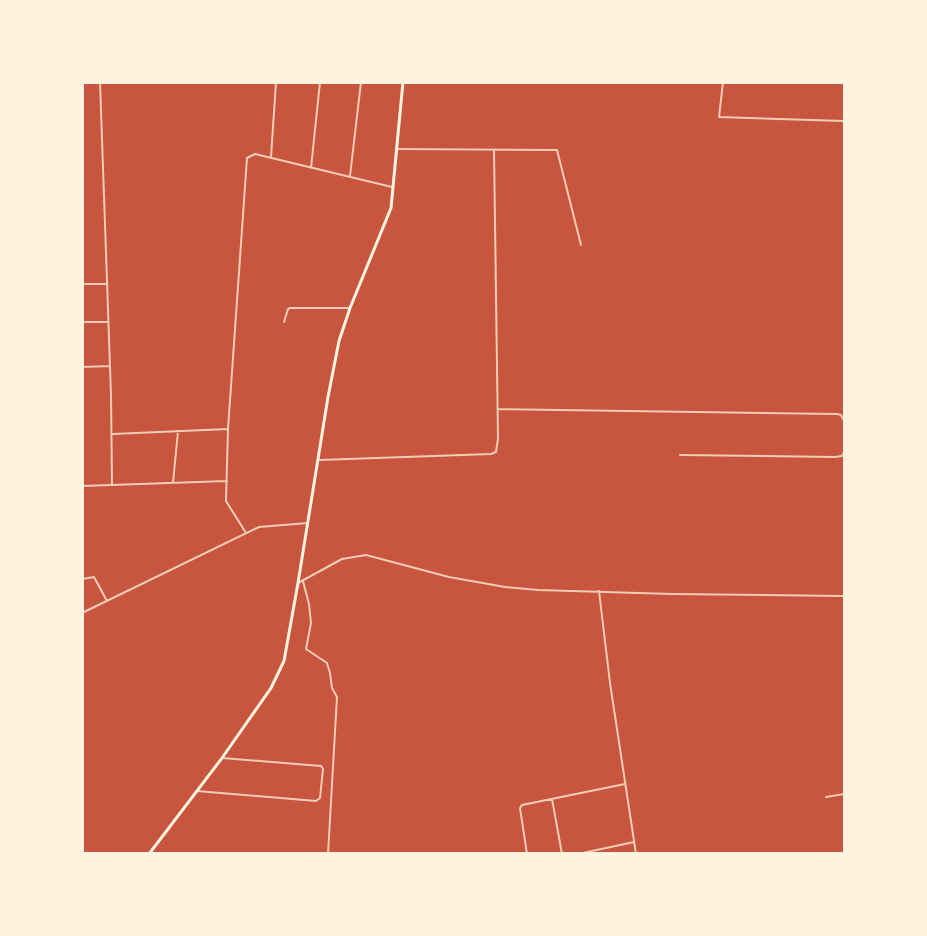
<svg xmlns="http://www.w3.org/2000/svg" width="927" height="936" viewBox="0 0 927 936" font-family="Manrope,sans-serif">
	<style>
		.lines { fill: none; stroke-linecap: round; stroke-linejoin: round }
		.minor { stroke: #f1ccb7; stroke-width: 2 }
		.secondary { stroke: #fff3e0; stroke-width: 3 }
	</style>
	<rect width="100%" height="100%" fill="#c8553d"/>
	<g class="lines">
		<path class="minor" d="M100,82L111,395L112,485
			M723,82L719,117L844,121
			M397,149L557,150L581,245
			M271,157L276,82
			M311,168L320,82
			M350,176L361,82
			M82,284H107
			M82,322H108
			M284,322L288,309L290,308H350
			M82,367L110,366
			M498,409L837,414L841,415L844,421
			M113,434L228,429
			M680,455L835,457L842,456L844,452
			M319,460L491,454L496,452L498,439L494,150
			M173,483L178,431
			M82,486L227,481
			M246,533L226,501L228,429L247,158L255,154L392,187
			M82,579L94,577L107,601
			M303,581L309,604L311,623L306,649L327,663L330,673L332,688L337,697L328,854
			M298,583L342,559L366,555L449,577L505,587L538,590L672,594L844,596
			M599,591L610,683L636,854
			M82,613L259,527L308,523
			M197,791L316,801L320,798L323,769L321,766L222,758
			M826,797L844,794
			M552,799L562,854
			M527,854L520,808L522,805L625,784
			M578,854L634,842"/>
		<path class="secondary" d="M149,854L222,758L271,688L284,661L298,583L328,397L339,341L350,308L391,208L403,82"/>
	</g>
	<rect width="927" height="936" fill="none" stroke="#fff3e0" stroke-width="168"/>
</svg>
